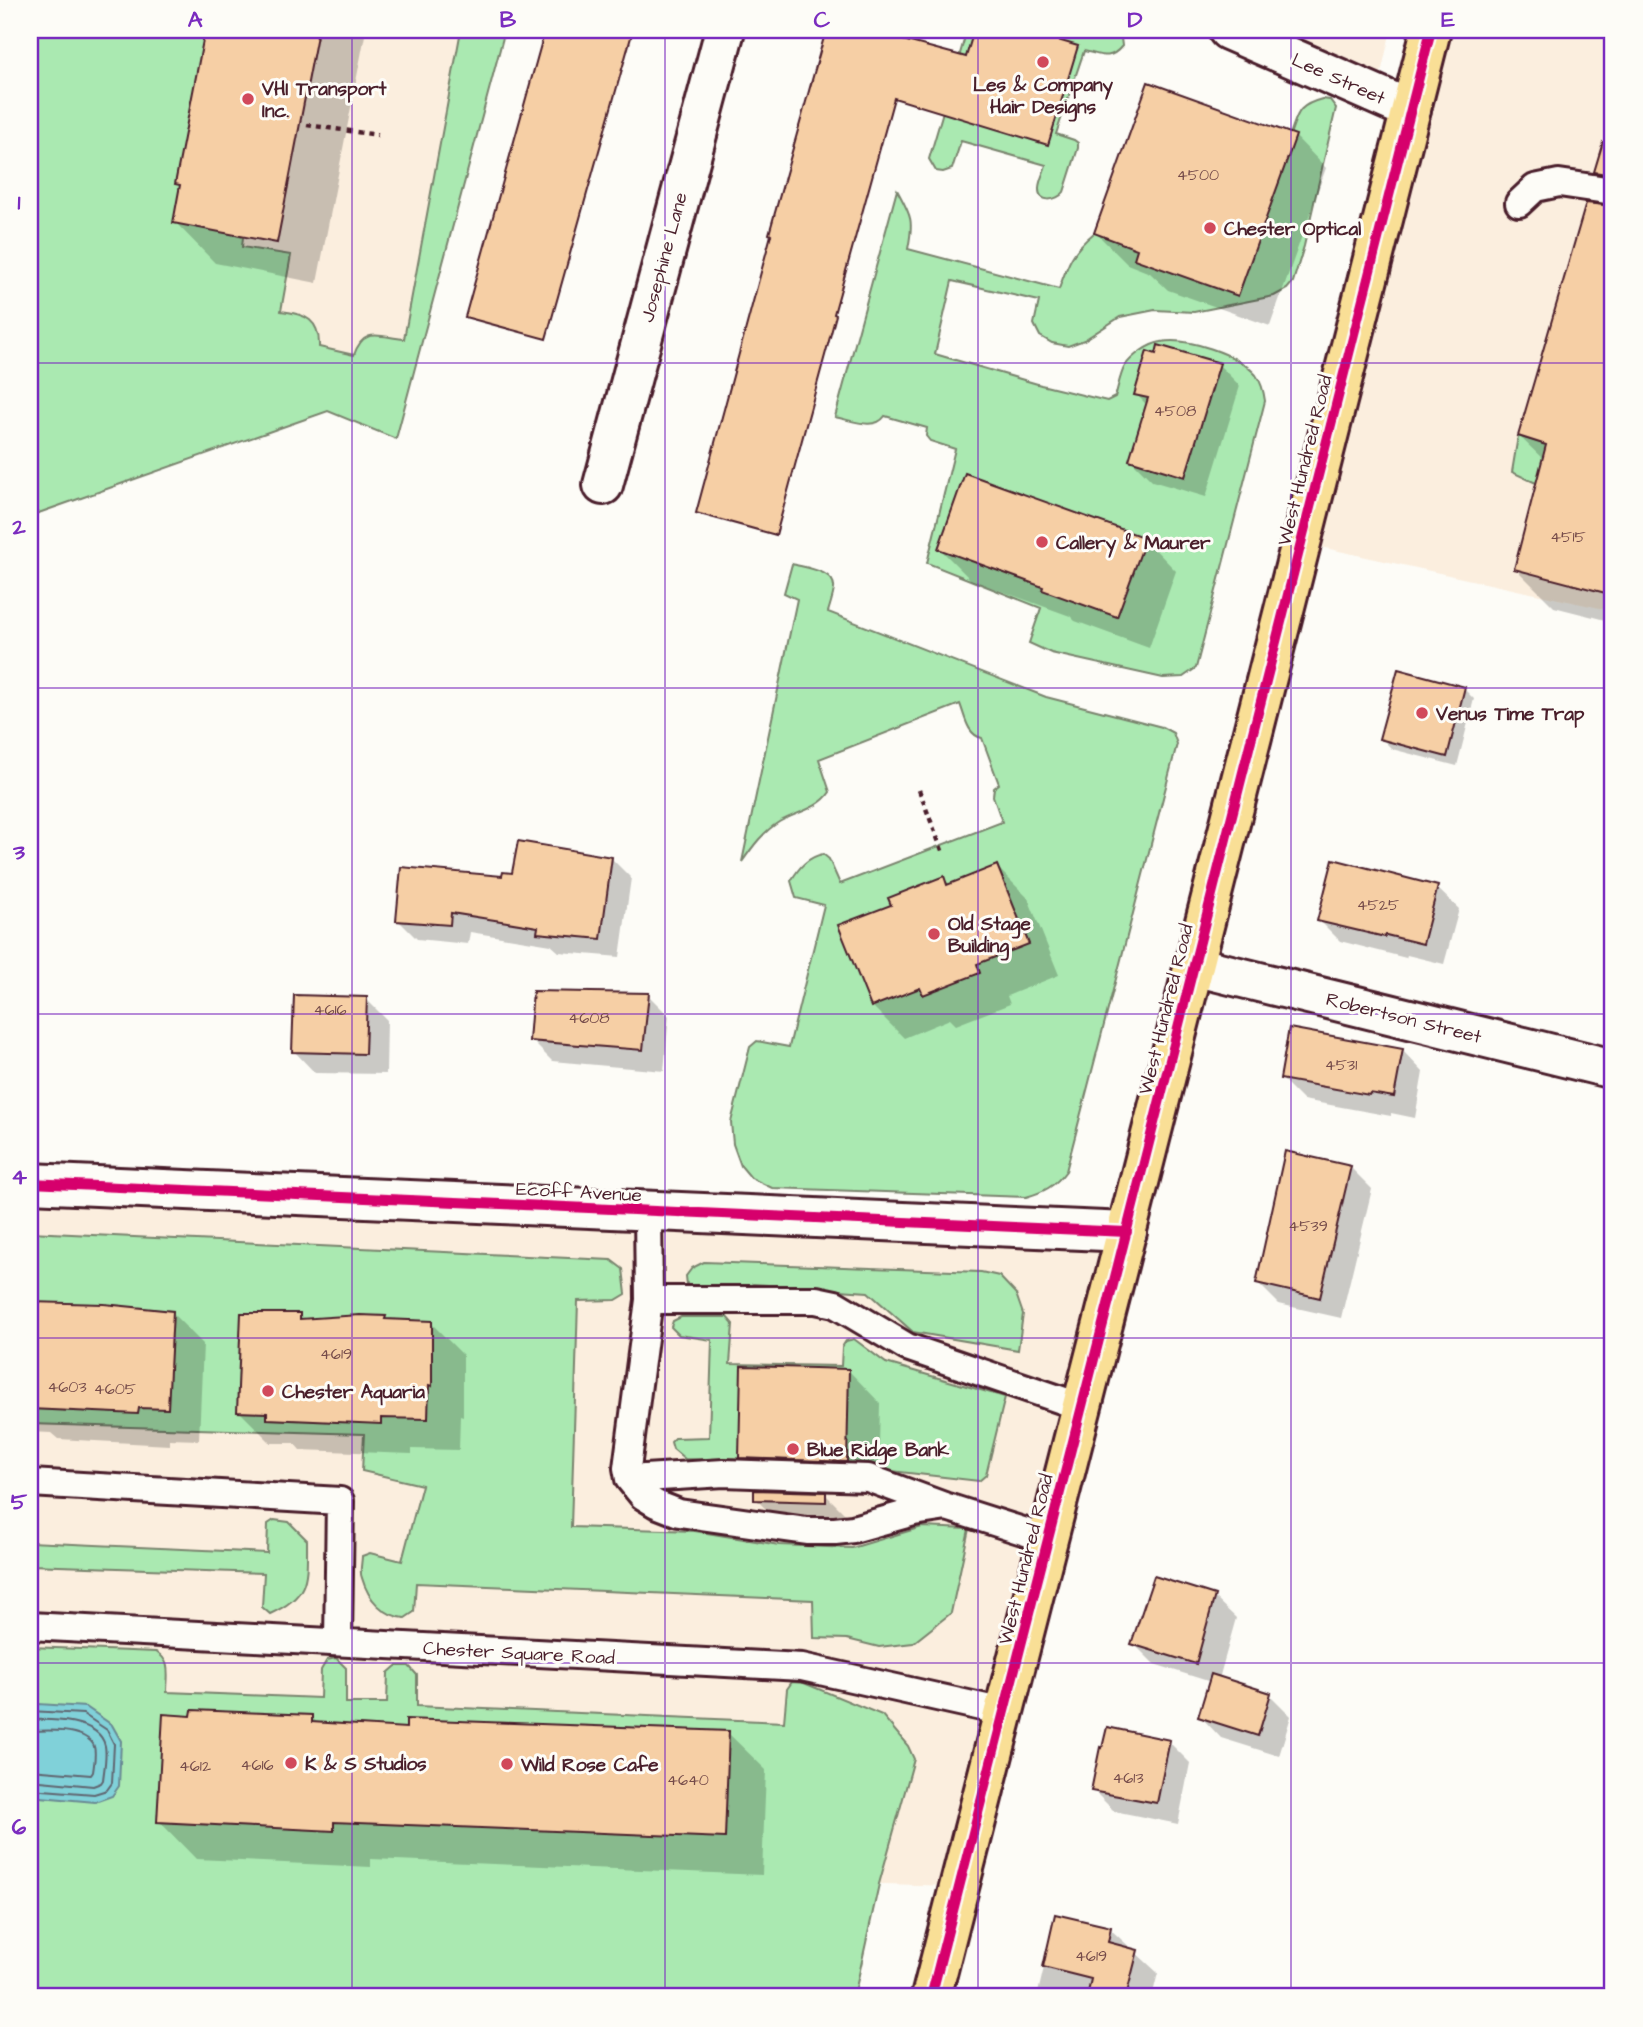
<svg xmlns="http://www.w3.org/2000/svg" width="1643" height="2027" viewBox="0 0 1643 2027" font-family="'Architects Daughter',sans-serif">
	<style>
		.built { fill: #fbeede }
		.green { fill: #aae9b1; stroke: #7a846e; stroke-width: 2 }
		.water { fill: #80d1d9; stroke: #6a8a93; stroke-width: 2 }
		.shadow { fill: #0003 }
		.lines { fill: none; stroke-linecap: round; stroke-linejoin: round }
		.shore { stroke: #606671; stroke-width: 2 }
		.building { fill: #f6cfa5; stroke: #4a1f2b; stroke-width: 2 }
		.service-casing { stroke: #4a1f2b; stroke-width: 32 }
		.minor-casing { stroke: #4a1f2b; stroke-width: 44 }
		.tertiary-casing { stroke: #4a1f2b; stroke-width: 44 }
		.primary-casing { stroke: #4a1f2b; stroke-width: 44 }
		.path { stroke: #4a1f2b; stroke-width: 4.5; stroke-dasharray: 5 5; stroke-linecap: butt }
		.service { stroke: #fdfcf7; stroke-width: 26 }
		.minor { stroke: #fdfcf7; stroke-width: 38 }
		.tertiary { stroke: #fdfcf7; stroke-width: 38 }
		.primary { stroke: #f9df96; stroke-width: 38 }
		.cycleway-casing { stroke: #fdfcf7; stroke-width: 15 }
		.cycleway { stroke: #d6006c; stroke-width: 10 }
		.grid { fill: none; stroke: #7b2cbf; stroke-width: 2; stroke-opacity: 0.55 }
		.poi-dot { fill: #d1495b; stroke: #fdfcf7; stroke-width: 2.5 }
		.labels { text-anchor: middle; stroke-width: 6; stroke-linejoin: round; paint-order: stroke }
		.number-label { font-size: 16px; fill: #754b4a }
		.street-label { font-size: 19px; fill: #4a1f2b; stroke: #fdfcf7 }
		.poi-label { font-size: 19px; font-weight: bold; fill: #4a1f2b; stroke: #fdfcf7; text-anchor: start }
		.neatline { fill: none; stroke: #7b2cbf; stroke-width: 2.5 }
		.grid-label { font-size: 23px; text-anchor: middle; font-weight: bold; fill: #7b2cbf }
	</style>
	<rect width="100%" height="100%" fill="#fdfcf7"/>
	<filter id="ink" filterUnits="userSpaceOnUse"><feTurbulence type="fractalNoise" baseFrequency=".0143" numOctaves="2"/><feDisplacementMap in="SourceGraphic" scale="14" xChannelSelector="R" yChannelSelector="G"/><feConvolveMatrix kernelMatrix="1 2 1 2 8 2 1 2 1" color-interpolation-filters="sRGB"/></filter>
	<g filter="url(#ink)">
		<path class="built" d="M157,30H505L396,439L328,411L301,421Z
			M1228,30H1391L1376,95Z
			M1434,30H1613V611L1316,546Z
			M30,1187L1121,1236L953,1886L30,1859Z"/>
		<path class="green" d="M30,30H213L194,182L232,234L243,237L242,247L291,255L281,311C306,314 320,320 319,347L354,355C364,326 380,337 404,339L461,30H505L396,439L328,411L30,516Z
			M967,30H1120L1122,46C1109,62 1100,54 1084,51L1056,134L1074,140L1078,143V148L1064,192C1057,201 1038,204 1039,188C1039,181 1044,172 1046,165L961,141L952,169L943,172L936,171L929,159Z
			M1322,99L1330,100L1336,108L1304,246L1293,282L1287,289L1274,296L1194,312L1155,310L1120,317L1084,340L1068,346L1052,343L1040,336L1034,324L1039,301L952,281L935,354L1041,385L1107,401L1115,397C1118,388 1120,374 1125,366C1132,356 1148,344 1161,342C1187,337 1238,354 1256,375C1261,382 1264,393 1265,401L1196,668L1183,677L1163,678L1051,653L1029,643L1041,608L927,563L955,449L930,441L926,436L927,428L885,416C875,431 851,420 835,417L897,190C911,216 914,219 908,249L1059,289C1068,263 1072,251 1094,233L1289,137C1298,114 1296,106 1322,99Z
			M1518,436L1613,464V502L1536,483L1512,472Z
			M792,564C806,568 836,571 834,589C833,597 830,605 828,612L1046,697L1162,727L1173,733L1177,744L1066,1171C1055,1186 1044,1192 1026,1197L772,1188L751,1178L741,1166L733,1144L731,1122L750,1047L757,1041L789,1047L824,905L796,898L791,881C799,867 808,857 823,854L829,859L840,884L1002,822L993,796L994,788L999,784L982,738C967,735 965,716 960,704L819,759L830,792C819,809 796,812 779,822C763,832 753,846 742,862L797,599L784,593Z
			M30,1232L611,1260L623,1269L626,1294L616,1300L578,1301L571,1527L695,1531L779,1545L852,1548L922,1527L969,1529L951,1613L913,1643L879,1647L847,1639L814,1638L813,1600L416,1583L414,1612L405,1618C383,1616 368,1599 362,1578C359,1572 362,1563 362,1556L370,1553L402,1561L422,1485L362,1471L364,1434L30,1424Z
			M704,1262L981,1272L999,1276L1016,1294L1023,1314L1018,1350L913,1332L868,1292L753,1284L735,1293L695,1292L687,1285L686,1276L692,1268Z
			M681,1317H727L733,1324L730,1364L841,1366L842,1347L846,1341L854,1339L886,1363L1005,1397L986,1475L979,1481L856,1467L685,1459L673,1449L671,1442L675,1438L709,1437L712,1340L679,1335L671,1327L673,1321Z
			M274,1520L289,1522L307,1540C307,1579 310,1596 270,1614L262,1607L264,1573L30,1565V1542L267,1553L268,1524Z
			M30,1647L156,1652C172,1661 167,1676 167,1692L320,1698L321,1670L327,1660L336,1658L346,1668V1703H387L388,1673L396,1666H409L417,1675V1706L784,1722L787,1689L792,1682L804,1683L882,1715L908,1746L914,1759L879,1884L854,1997H30Z"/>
		<path class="water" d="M38,1704L86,1707L112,1725L121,1741L119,1786L112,1796L95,1802L30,1796V1705Z"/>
		<path class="shadow" d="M207,30H366L317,283L215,263L175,222L181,188L177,184Z
			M1295,136L1326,168L1270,326L1168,290L1150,273L1127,264L1096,233Z
			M1604,207H1613V622L1554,607L1516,569L1544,460L1519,436Z
			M1219,365L1240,386L1206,497L1152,481L1131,460L1147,405L1136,394Z
			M1145,539L1176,571L1149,648L1075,621L1070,616L971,580L940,549Z
			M1464,689L1474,699L1457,766L1392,749L1381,738Z
			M611,858L631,878L620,957L559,952L551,945L470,932L468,944L417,939L398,920L504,877Z
			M997,867L1028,898L1059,975L1007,996L1010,1004L956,1025L950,1019L904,1038L872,1006L893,906L943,878L951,885Z
			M1437,888L1459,909L1444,964L1407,955L1406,958L1340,941L1319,920Z
			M648,995L669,1016L664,1071L552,1061L531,1040Z
			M366,999L387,1020L386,1074L315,1073L294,1051Z
			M1402,1050L1423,1072L1415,1118L1391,1113V1116L1303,1100L1282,1079Z
			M1286,1153L1351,1168L1372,1189L1341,1318L1279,1304L1258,1283Z
			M30,1307L172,1313L203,1344L199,1440L169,1439V1445L58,1439L51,1433L30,1432Z
			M299,1315L305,1321L385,1318L388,1321L431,1323L463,1355V1416L460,1415L459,1450L412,1449V1454L300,1450L294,1443H271L239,1411Z
			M849,1371L880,1403L878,1492L772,1489L741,1457Z
			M825,1494L857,1526L787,1531L756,1499Z
			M1214,1597L1236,1618L1219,1679L1270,1695L1291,1716L1279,1756L1221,1738L1200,1716L1211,1682L1154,1664L1133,1643Z
			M311,1717L319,1724L408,1730L728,1733L766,1770L762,1875L371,1859V1867L196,1859L159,1821L193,1718Z
			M1169,1742L1190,1763L1178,1824L1114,1811L1093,1790Z
			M1056,1916L1110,1929L1158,1973L1152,1997H1037Z"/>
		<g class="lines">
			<path class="shore" d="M30,1711L83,1714L107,1730L114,1744L112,1783L107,1790L94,1794L30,1789
				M30,1720C50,1719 100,1719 105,1746C107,1756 104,1770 103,1780L101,1783L93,1786L30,1780
				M30,1731C47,1730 82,1728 93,1744C97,1751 94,1764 93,1772L91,1775L30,1770"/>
		</g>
		<path class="building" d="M205,30H318L277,243L173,223L180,185L175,184Z
			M545,30H633L546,339L465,317Z
			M826,30H866L966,57L974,30H1024L1078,46L1048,145L894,98L834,314L836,315L776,535L696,513L771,235L769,234Z
			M1148,82L1296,135L1238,296L1134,259L1137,249L1094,233Z
			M1603,142L1613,144V175L1594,172Z
			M1586,203L1613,206V595L1514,569L1546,445L1518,436Z
			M1158,345L1220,363L1185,477L1129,460L1148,398L1134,395L1147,351L1156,354Z
			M965,473L1146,538L1117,617L1042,590L1043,587L938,549Z
			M1398,669L1465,687L1447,757L1379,739Z
			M518,841L612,857L601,939L537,933L538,927L451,913L450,925L396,921L401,867L502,876L503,872L512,873Z
			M1333,859L1438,886L1423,944L1386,935L1385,937L1317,921Z
			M997,865L1029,944L977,964L980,973L923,995L920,988L871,1007L838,925L891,905L888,898L944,876L947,885Z
			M533,991L649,993L643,1050L529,1041Z
			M294,995L367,997L365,1054L292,1052Z
			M1289,1028L1403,1049L1394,1097L1370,1093L1369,1095L1280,1079Z
			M1285,1151L1351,1166L1320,1298L1256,1283Z
			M30,1302L104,1304L173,1311L168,1409L139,1408L138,1414L30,1409Z
			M241,1313H300V1319L360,1315L386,1316L385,1319L432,1321V1386L429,1385L428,1419L381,1418V1424L314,1421L267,1419V1413L237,1412Z
			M741,1366L849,1369L847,1462L739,1458Z
			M754,1490L826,1492V1502L754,1500Z
			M1154,1576L1215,1595L1196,1664L1131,1644Z
			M1211,1674L1271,1693L1258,1736L1198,1717Z
			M192,1710L312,1715V1722L406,1728V1719L729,1731L725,1838L334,1822V1831L157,1822L163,1714L191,1716Z
			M1107,1727L1170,1740L1157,1803L1091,1791L1100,1747L1102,1748Z
			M1055,1914L1111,1927L1108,1942L1138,1950L1126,1997H1087L1091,1979L1043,1967Z"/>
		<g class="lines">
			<defs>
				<path id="service" d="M1519,203L1535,188L1559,183L1613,191
					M648,1211L649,1300L627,1468L629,1479L643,1496L656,1504L679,1513L807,1531H835L853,1529L914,1512L947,1507L1048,1539
					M649,1300H816L835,1304L907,1347L1082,1407
					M629,1479L724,1473L868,1478L944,1506
					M30,1483L340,1501L338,1642
					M30,1626L802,1667L1004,1712"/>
				<path id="minor" d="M1228,30L1411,110
					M603,485L725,30
					M1194,966L1613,1069"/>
				<path id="tertiary" d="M30,1183L1127,1232"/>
				<path id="primary" d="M931,1997L1115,1277L1431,30"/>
			</defs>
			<use href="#service" class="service-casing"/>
			<use href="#minor" class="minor-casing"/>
			<use href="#tertiary" class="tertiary-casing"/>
			<use href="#primary" class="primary-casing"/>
			<path class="path" d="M307,125L378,135
				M919,790L943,853"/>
			<use href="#service" class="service"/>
			<use href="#minor" class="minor"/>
			<use href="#tertiary" class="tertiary"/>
			<use href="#primary" class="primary"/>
			<defs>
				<path id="cycleway" d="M30,1183L1127,1232
					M931,1997L1115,1277L1431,30"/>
			</defs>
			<use href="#cycleway" class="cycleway-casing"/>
			<use href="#cycleway" class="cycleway"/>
		</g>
	</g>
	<path class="grid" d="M352,30V1997M665,30V1997M978,30V1997M1291,30V1997M30,363H1613M30,688H1613M30,1014H1613M30,1338H1613M30,1663H1613"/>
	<g class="poi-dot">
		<circle cx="1043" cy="62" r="7"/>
		<circle cx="248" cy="99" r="7"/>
		<circle cx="1210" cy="228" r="7"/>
		<circle cx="1042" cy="542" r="7"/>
		<circle cx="1422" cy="713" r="7"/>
		<circle cx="934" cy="934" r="7"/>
		<circle cx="268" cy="1391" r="7"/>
		<circle cx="793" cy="1449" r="7"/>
		<circle cx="291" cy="1763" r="7"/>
		<circle cx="507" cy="1764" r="7"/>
	</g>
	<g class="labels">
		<g class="number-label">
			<text x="1198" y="180">4500</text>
			<text x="1175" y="416">4508</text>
			<text x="1568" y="542">4515</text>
			<text x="1378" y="910">4525</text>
			<text x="330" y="1015">4616</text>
			<text x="589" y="1023">4608</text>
			<text x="1341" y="1070">4531</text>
			<text x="1308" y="1231">4539</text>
			<text x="336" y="1359">4619</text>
			<text x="67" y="1392">4603</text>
			<text x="115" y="1394">4605</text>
			<text x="257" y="1770">4616</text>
			<text x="195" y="1771">4612</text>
			<text x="1128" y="1783">4613</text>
			<text x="688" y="1785">4640</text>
			<text x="1091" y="1961">4619</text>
		</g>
		<g class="street-label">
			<text transform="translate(1339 78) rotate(24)" y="7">Lee Street</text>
			<text transform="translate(663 257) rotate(-75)" y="7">Josephine Lane</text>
			<text transform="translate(1304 460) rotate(-76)" y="7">West Hundred Road</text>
			<text transform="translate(1165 1009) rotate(-76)" y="7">West Hundred Road</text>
			<text transform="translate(1404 1017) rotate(14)" y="7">Robertson Street</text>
			<text transform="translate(579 1191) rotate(3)" y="7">Ecoff Avenue</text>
			<text transform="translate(1025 1559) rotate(-76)" y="7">West Hundred Road</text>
			<text transform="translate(519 1652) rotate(3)" y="7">Chester Square Road</text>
		</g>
		<g class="poi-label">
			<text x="1043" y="91" text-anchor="middle">Les &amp; Company<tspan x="1043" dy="22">Hair Designs</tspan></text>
			<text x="262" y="95">VHI Transport<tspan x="262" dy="22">Inc.</tspan></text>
			<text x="1224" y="235">Chester Optical</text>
			<text x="1056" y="549">Callery &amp; Maurer</text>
			<text x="1436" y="720">Venus Time Trap</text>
			<text x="948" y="930">Old Stage<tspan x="948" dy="22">Building</tspan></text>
			<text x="282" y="1398">Chester Aquaria</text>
			<text x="807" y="1456">Blue Ridge Bank</text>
			<text x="305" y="1770">K &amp; S Studios</text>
			<text x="521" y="1771">Wild Rose Cafe</text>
		</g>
	</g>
	<rect width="1643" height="2027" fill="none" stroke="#fdfcf7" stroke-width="77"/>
	<rect x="38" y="38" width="1566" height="1950" class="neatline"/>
	<g class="grid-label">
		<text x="195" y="27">A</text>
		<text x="508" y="27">B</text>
		<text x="822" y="27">C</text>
		<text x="1135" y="27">D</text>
		<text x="1448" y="27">E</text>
		<text x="19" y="209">1</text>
		<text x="19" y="534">2</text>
		<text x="19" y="859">3</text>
		<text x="19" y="1184">4</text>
		<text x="19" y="1509">5</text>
		<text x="19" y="1834">6</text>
	</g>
</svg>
